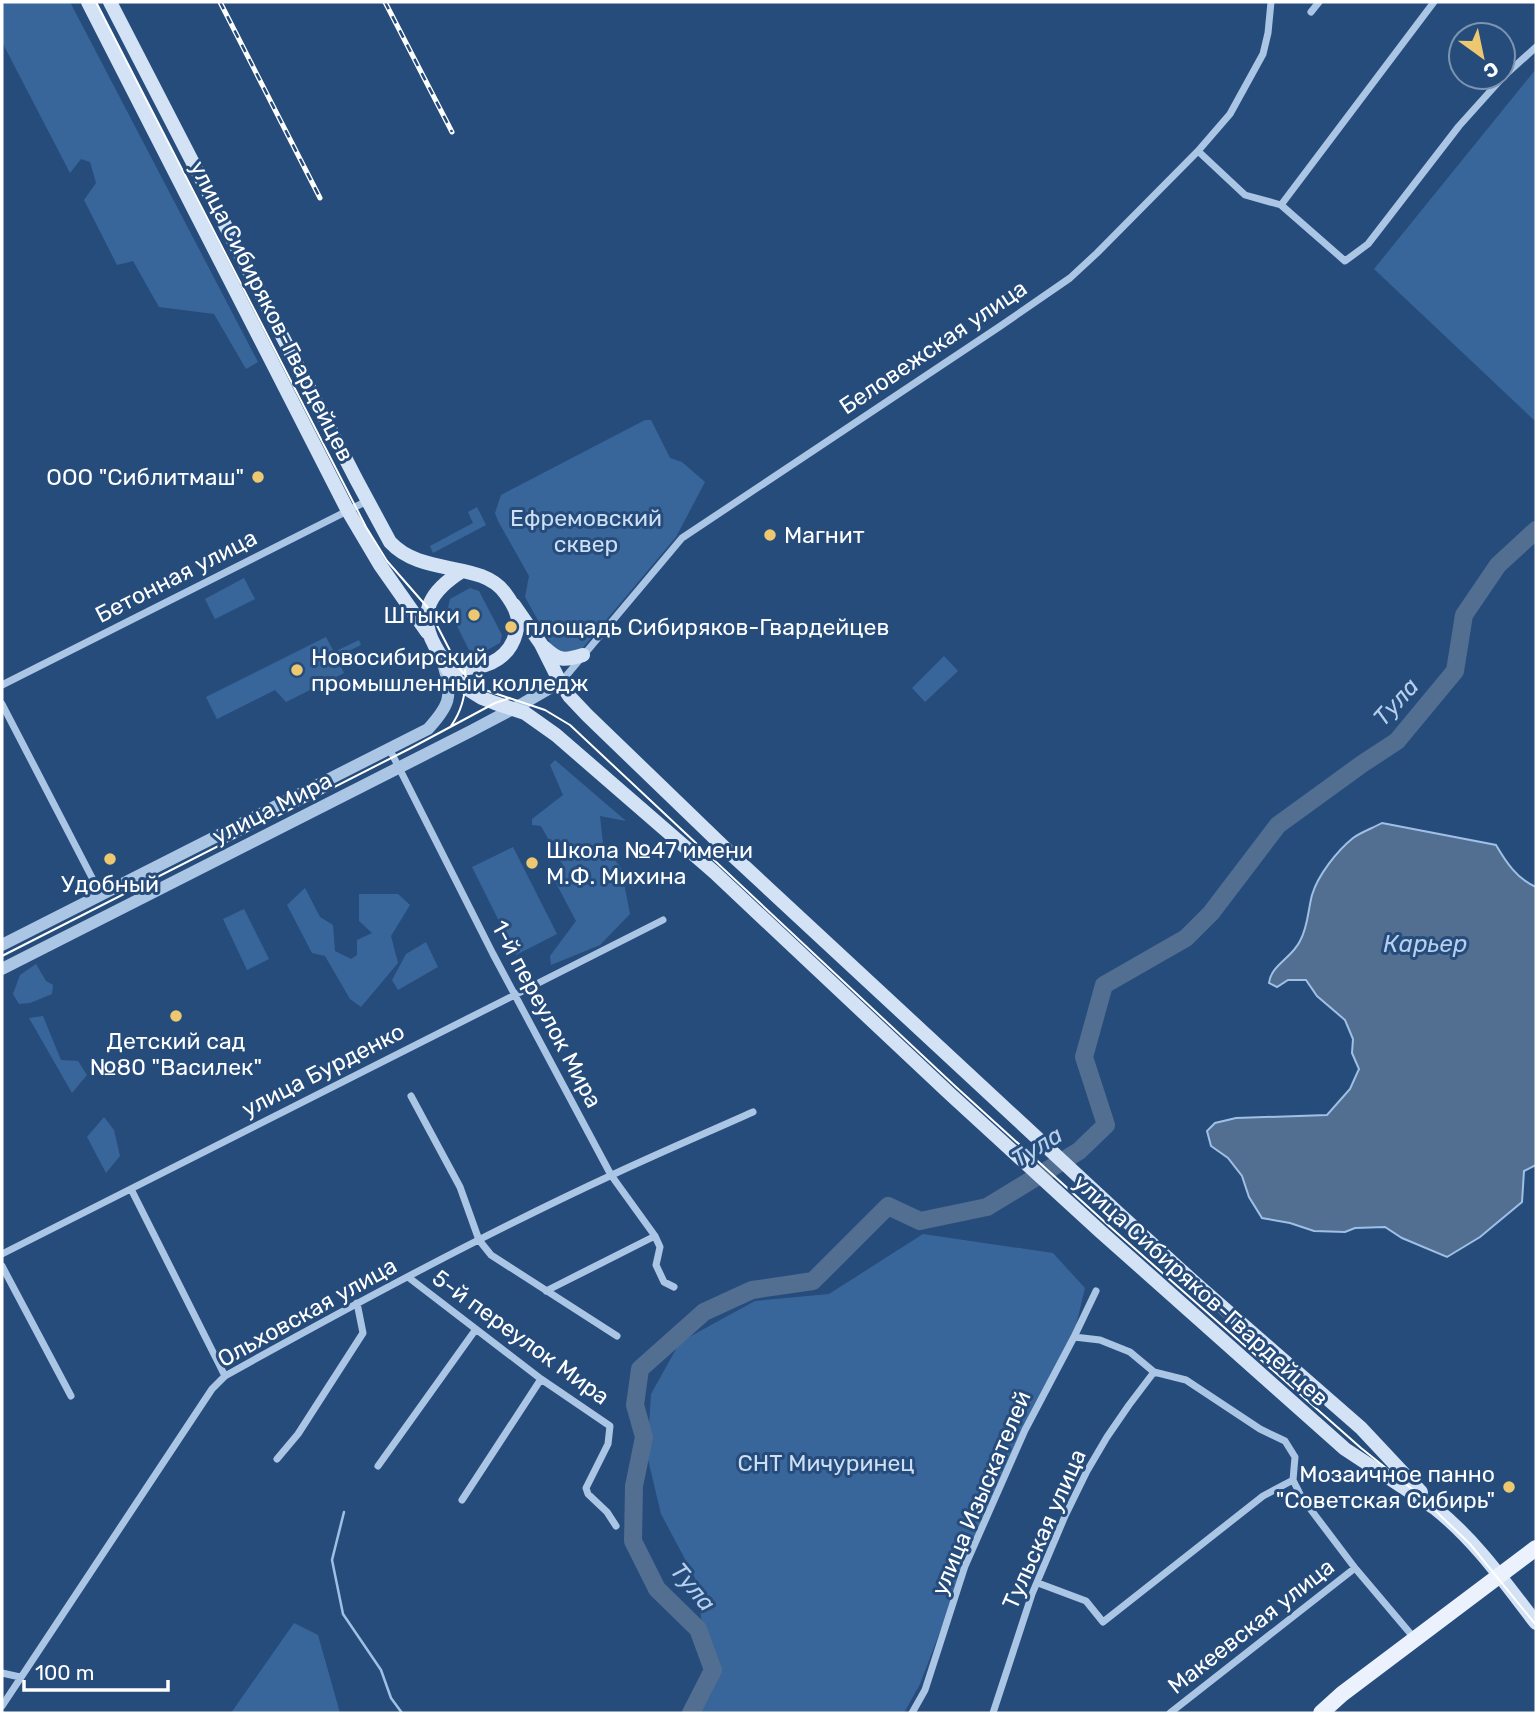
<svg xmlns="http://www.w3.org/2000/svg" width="1538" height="1715" viewBox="0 0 1538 1715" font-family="Rubik,sans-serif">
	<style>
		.green { fill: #39669a }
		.water { fill: #526e91; stroke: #9fc0e5; stroke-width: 2 }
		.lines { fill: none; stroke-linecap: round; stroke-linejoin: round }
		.stream { stroke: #9fc0e5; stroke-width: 2.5 }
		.river { stroke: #526e91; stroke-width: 18 }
		.minor { stroke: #abc5e5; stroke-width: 7 }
		.tertiary { stroke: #abc5e5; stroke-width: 12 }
		.secondary { stroke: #d4e2f5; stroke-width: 14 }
		.primary { stroke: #ebf2fd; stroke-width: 16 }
		.tram { stroke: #fff; stroke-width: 2 }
		.rail-casing { stroke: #fff; stroke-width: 5 }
		.rail { stroke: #264c7c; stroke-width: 2.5; stroke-dasharray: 8; stroke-linecap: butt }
		.poi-dot { fill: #edc870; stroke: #264c7c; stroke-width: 2.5 }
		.labels { text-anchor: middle; stroke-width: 6; stroke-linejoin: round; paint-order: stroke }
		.street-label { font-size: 23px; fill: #fff; stroke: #264c7c }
		.poi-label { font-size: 23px; fill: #fff; stroke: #264c7c; text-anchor: start }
		.park-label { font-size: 23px; fill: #cddff4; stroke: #264c7c }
		.water-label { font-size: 24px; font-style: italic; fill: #b6cfec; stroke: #264c7c }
	</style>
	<rect width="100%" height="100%" fill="#264c7c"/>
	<path class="green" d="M2,2H70L258,362L246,369L214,314L159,307L133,261L117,265L84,200L96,183L90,162L81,159L70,173L2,42Z
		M1536,69V422L1374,269Z
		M645,420H651L670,458L682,462L705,482L676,537L581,650L564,656L555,651L525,597L529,576L498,521L495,513L501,495Z
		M477,507L486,525L433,553L430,546L473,523L468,512Z
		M244,578L255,599L215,619L205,599Z
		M470,588L479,591L502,635L500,643L480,654L470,652L448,608L450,599Z
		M326,637L334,652L359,640L361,645L336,657L344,673L286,702L275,690L217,719L206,697Z
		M944,656L958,671L925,702L912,688Z
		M555,760L626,821L600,816L603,844L621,868L630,914L600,945L551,965L550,956L576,921L556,883L565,869L541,826L532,825V819L563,795L550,765Z
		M513,847L557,934L516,955L472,867Z
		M305,888L320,917L333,925L335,951L351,959L357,955V940L372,933L359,921V894H398L410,905L391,936L398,963L361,1007L350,999L325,956L312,953L287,905Z
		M244,909L269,959L247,970L223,919Z
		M426,942L438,967L398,990L392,980L406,954Z
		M36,964L46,981L53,985L52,994L30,1003L19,1004L13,994L20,975Z
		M43,1016L61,1060L78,1061L87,1075L72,1093L29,1018Z
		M104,1117L114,1130L120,1156L106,1173L87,1137Z
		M923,1234L1053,1253L1085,1288L1073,1338L1025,1430L965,1566L920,1684L904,1713H690L708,1661L695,1578L661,1514L647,1455L651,1394L680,1342L755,1301L829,1294Z
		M294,1623L318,1635L340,1713H231Z"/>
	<path class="water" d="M1382,823L1496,845C1506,862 1517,879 1536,887V1165L1524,1171L1522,1202L1480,1237L1447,1257L1402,1238L1385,1227L1355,1228L1345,1232L1314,1231L1290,1223L1262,1218L1249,1197L1242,1176L1228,1158L1211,1146L1207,1131L1215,1123L1236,1118L1327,1115L1350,1089L1359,1069L1352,1053L1353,1039L1345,1020L1317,996L1306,980H1288L1277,987L1269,983C1271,965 1292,958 1300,941C1308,927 1308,910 1312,895C1318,875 1337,851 1353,838C1361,832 1373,828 1382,823Z"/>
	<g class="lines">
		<path class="stream" d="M344,1512L332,1560L343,1614L381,1670L391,1698L402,1713"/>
		<path class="river" d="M691,1713L713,1670L698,1629L657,1589L633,1541L634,1486L644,1437L635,1405L640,1369L704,1312L752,1290L813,1281L888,1206L920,1221L987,1207L1079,1151L1106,1125L1084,1057L1104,985L1186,938L1211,913L1278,825L1362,764L1397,741L1455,671L1464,615L1498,565L1536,530"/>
		<path class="minor" d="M1311,12L1319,2
			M1503,77L1536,47
			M1198,151L1245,195L1281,205L1345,261L1368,244L1459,126L1503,77
			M1281,205L1434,2
			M561,682L682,538L999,327L1070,278L1097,253L1198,151L1230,114L1263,54L1268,33L1271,2
			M2,685L367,501
			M2,704L101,895
			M389,748L493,954L611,1175L655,1236L660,1247L656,1265L664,1282L674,1287
			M411,1096L460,1187L479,1240L491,1255L617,1336
			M131,1189L225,1376
			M2,1254L663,920
			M2,1266L71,1396
			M408,1277L541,1379L610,1426L608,1444L586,1488L588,1494L607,1512L616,1526
			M546,1291L655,1236
			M1074,1337L1100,1340L1130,1352L1154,1372L1186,1380L1260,1429L1285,1441L1295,1457L1293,1480
			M277,1459L298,1434L363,1333L357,1303
			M378,1466L476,1329
			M1293,1480L1302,1498L1355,1568L1415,1639
			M462,1500L541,1379
			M1038,1583L1086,1601L1103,1622L1263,1496L1293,1480
			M2,1673L20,1677
			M2,1706L212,1389L225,1376C352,1305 480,1236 612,1175C659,1153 706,1133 753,1112
			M912,1713L925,1690L965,1566L1025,1430L1074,1337L1096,1291
			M993,1713L1032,1594L1065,1516L1087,1471L1107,1437L1129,1405L1154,1372
			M1170,1713L1355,1568"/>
		<path class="tertiary" d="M2,945L428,729C449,706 453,697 444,667
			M2,969L471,731L524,703L560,682"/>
		<path class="secondary" d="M88,2L348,511L380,565L427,632
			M110,2L356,479L390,542C422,577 481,560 505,593C511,601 518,612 518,622C518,626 517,629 516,633C510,656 491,667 468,668C463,668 457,668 452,666C444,662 439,654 435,646C416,612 432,590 462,571
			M514,605L541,644L560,682L570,697L587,715L730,853L1118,1213L1195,1283L1361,1428L1421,1492
			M544,647C559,661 564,661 583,655
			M441,656L448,670L460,683L466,688L482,698L495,703L525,713L556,735L714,872L950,1094L1101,1232L1345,1449L1436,1509C1476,1541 1505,1583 1536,1623"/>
		<path class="primary" d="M1321,1713L1342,1694L1536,1548"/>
		<path class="tram" d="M96,2L366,527L387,561L428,608L459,668L473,684L485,690L545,710L570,725L956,1087L1108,1225L1361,1448L1417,1493L1470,1544L1536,1625
			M451,726C463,709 467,691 465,670
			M2,956L411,748L495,703L510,698"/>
		<defs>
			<path id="rail" d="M220,2L320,198
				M385,2L452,132"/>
		</defs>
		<use href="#rail" class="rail-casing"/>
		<use href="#rail" class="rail"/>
	</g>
	<g class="poi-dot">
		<circle cx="258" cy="477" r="7"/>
		<circle cx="770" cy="535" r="7"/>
		<circle cx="474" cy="615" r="7"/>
		<circle cx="511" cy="627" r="7"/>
		<circle cx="297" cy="670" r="7"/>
		<circle cx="110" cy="859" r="7"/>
		<circle cx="532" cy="863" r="7"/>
		<circle cx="176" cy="1016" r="7"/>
		<circle cx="1509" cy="1487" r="7"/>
	</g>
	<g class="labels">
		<g class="street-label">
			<text transform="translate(272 311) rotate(63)" y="8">улица Сибиряков-Гвардейцев</text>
			<text transform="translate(933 347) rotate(-34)" y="8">Беловежская улица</text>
			<text transform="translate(176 576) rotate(-27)" y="8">Бетонная улица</text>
			<text transform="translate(272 808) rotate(-27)" y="8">улица Мира</text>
			<text transform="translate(547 1014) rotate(62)" y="8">1-й переулок Мира</text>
			<text transform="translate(323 1070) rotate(-27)" y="8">улица Бурденко</text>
			<text transform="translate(1201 1290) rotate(42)" y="8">улица Сибиряков-Гвардейцев</text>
			<text transform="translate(307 1312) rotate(-29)" y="8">Ольховская улица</text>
			<text transform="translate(521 1337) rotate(36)" y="8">5-й переулок Мира</text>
			<text transform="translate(981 1493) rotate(-67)" y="8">улица Изыскателей</text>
			<text transform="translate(1044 1529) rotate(-66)" y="8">Тульская улица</text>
			<text transform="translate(1251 1626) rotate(-38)" y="8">Макеевская улица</text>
		</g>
		<g class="poi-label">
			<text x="244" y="485" text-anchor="end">ООО "Сиблитмаш"</text>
			<text x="784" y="543">Магнит</text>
			<text x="460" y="623" text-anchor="end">Штыки</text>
			<text x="525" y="635">площадь Сибиряков-Гвардейцев</text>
			<text x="311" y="665">Новосибирский<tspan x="311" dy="26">промышленный колледж</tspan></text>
			<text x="546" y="858">Школа №47 имени<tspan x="546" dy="26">М.Ф. Михина</tspan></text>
			<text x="110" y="892" text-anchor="middle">Удобный</text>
			<text x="176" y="1049" text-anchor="middle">Детский сад<tspan x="176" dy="26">№80 "Василек"</tspan></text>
			<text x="1495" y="1482" text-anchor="end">Мозаичное панно<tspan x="1495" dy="26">"Советская Сибирь"</tspan></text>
		</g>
		<g class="park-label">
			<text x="586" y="526">Ефремовский<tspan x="586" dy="26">сквер</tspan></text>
			<text x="826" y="1471">СНТ Мичуринец</text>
		</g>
		<g class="water-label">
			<text transform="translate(1396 702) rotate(-48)" y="8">Тула</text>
			<text x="1425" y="952">Карьер</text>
			<text transform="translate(1037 1147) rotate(-32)" y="8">Тула</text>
			<text transform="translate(693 1587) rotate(50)" y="8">Тула</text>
		</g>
	</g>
	<rect width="1538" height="1715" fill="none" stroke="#ffffff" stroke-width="7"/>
	<g transform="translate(1482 56) rotate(147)"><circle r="33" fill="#264c7c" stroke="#7d94b0" stroke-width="2"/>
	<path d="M0-5L12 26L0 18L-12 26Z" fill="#edc870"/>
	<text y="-10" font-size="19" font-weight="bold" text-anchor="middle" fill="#ffffff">С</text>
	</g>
	<path d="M24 1680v10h144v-10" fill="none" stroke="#ffffff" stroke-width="3.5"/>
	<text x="35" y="1680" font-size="21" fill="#ffffff" stroke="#264c7c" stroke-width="5" paint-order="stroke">100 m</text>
</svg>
